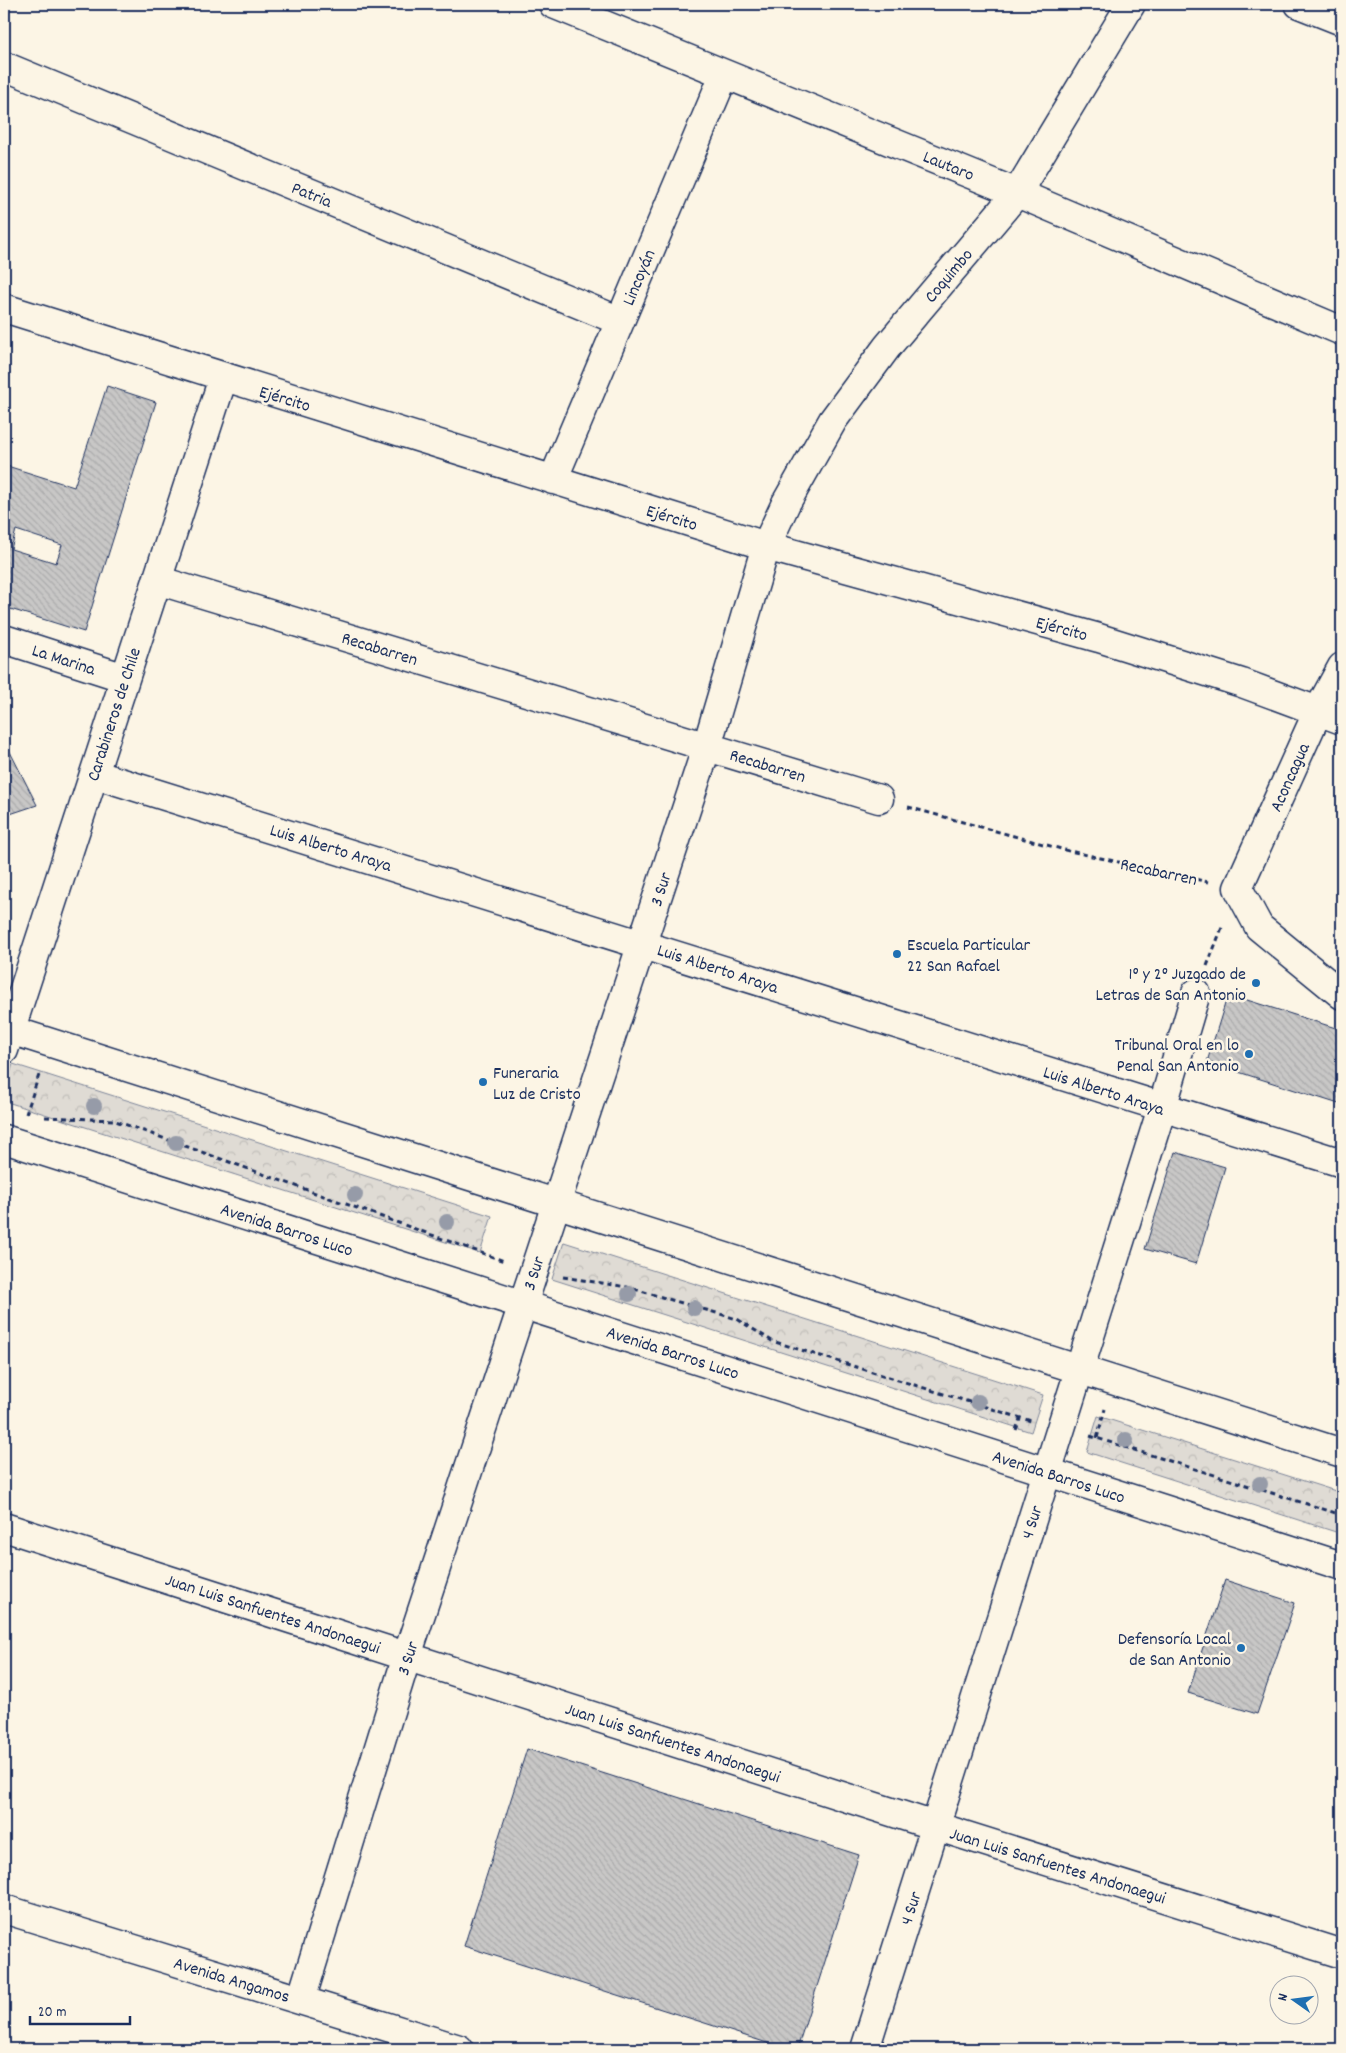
<svg xmlns="http://www.w3.org/2000/svg" width="1346" height="2053" viewBox="0 0 1346 2053" font-family="Dekko,sans-serif">
	<style>
		.park { fill: url(#park-crowns); stroke: #7d8599 }
		.building { fill: url(#building-back-hatch); stroke: #1b2f5e; fill-rule: evenodd }
		.lines { fill: none; stroke-linecap: round; stroke-linejoin: round }
		.minor-casing { stroke: #1b2f5e; stroke-width: 31 }
		.major-casing { stroke: #1b2f5e; stroke-width: 31 }
		.path { stroke: #1b2f5e; stroke-width: 3; stroke-dasharray: 5 4; stroke-linecap: butt }
		.minor { stroke: #fcf5e5; stroke-width: 28 }
		.major { stroke: #fcf5e5; stroke-width: 28 }
		.tree { fill: #969ba8 }
		.poi-dot { fill: #1f6fb2; stroke: #fcf5e5; stroke-width: 2 }
		.labels { text-anchor: middle; stroke-width: 5; stroke-linejoin: round; paint-order: stroke }
		.street-label { font-size: 18px; fill: #1b2f5e; stroke: #fcf5e5 }
		.poi-label { font-size: 18px; fill: #1b2f5e; stroke: #fcf5e5; text-anchor: end }
	</style>
	<defs>
		<pattern id="park-crowns" width="20" height="18" patternUnits="userSpaceOnUse" patternTransform="scale(1.25)"><rect width="20" height="18" fill="#dfdbd4"/><path d="M2 6a3 3 0 1 1 6 0M12 15a3 3 0 1 1 6 0" fill="none" stroke="#bfbcb8"/></pattern>
		<pattern id="building-back-hatch" width="6" height="6" patternUnits="userSpaceOnUse" patternTransform="scale(1.25)"><rect width="6" height="6" fill="#c8c7c6"/><path d="M-1 5l2 2M0 0l6 6M5-1l2 2" fill="none" stroke="#ababac"/></pattern>
	</defs>
	<rect width="100%" height="100%" fill="#fcf5e5"/>
	<filter id="ink" filterUnits="userSpaceOnUse"><feTurbulence type="fractalNoise" baseFrequency=".02" numOctaves="2"/><feDisplacementMap in="SourceGraphic" scale="10" xChannelSelector="R" yChannelSelector="G"/><feConvolveMatrix kernelMatrix="1 2 1 2 8 2 1 2 1" color-interpolation-filters="sRGB"/></filter>
	<g filter="url(#ink)">
		<path class="park" d="M13,1064L492,1216L480,1253L4,1101V1093Z
			M564,1242L1043,1395L1031,1432L552,1279Z
			M1098,1416L1342,1493V1534L1087,1452Z"/>
		<path class="building" d="M107,386L156,402L84,632L4,607V465L74,487ZM16,530L62,545L56,563L11,549Z
			M4,740L37,805L4,816Z
			M1228,994L1342,1030V1105L1207,1062Z
			M1175,1152L1225,1167L1196,1264L1145,1249Z
			M1225,1580L1295,1603L1257,1714L1188,1693Z
			M527,1749L859,1855L797,2049H786L464,1946Z"/>
		<g class="lines">
			<defs>
				<path id="minor" d="M553,4L1017,193L1342,331
					M1299,4L1342,21
					M4,66L620,321
					M4,308L766,546L1099,638L1242,683L1342,720
					M553,480L724,75
					M157,580L879,799
					M4,639L125,678
					M1342,667L1318,711L1238,888L1259,927L1342,995
					M94,774L1342,1163
					M4,1050L223,378
					M4,1527L935,1826L1342,1954
					M4,1909L459,2049
					M301,2000L407,1656L707,746L766,546L786,503L833,420L887,347L1017,193L1131,4
					M865,2049L1162,1108L1196,993"/>
				<path id="major" d="M4,1028L1342,1453
					M4,1139L1342,1566"/>
			</defs>
			<use href="#minor" class="minor-casing"/>
			<use href="#major" class="major-casing"/>
			<path class="path" d="M908,807L1065,850L1208,882
				M1207,966L1223,925
				M26,1114L40,1072
				M45,1117L113,1120L504,1261
				M563,1277L627,1287L737,1319L772,1341L1031,1421
				M1016,1430L1020,1419
				M1090,1436L1342,1515
				M1097,1438L1105,1409"/>
			<use href="#minor" class="minor"/>
			<use href="#major" class="major"/>
		</g>
		<g class="tree">
			<circle cx="94" cy="1106" r="8"/>
			<circle cx="176" cy="1143" r="8"/>
			<circle cx="355" cy="1195" r="8"/>
			<circle cx="447" cy="1222" r="8"/>
			<circle cx="629" cy="1294" r="8"/>
			<circle cx="694" cy="1308" r="8"/>
			<circle cx="978" cy="1402" r="8"/>
			<circle cx="1126" cy="1440" r="8"/>
			<circle cx="1260" cy="1484" r="8"/>
		</g>
	</g>
	<g class="poi-dot">
		<circle cx="897" cy="954" r="5"/>
		<circle cx="1256" cy="983" r="5"/>
		<circle cx="1249" cy="1054" r="5"/>
		<circle cx="483" cy="1082" r="5"/>
		<circle cx="1241" cy="1648" r="5"/>
	</g>
	<g class="labels">
		<g class="street-label">
			<text transform="translate(949 165) rotate(22)" y="6">Lautaro</text>
			<text transform="translate(312 194) rotate(22)" y="6">Patria</text>
			<text transform="translate(948 275) rotate(-50)" y="6">Coquimbo</text>
			<text transform="translate(638 277) rotate(-67)" y="6">Lincoyán</text>
			<text transform="translate(285 398) rotate(17)" y="6">Ejército</text>
			<text transform="translate(672 517) rotate(17)" y="6">Ejército</text>
			<text transform="translate(1062 628) rotate(15)" y="6">Ejército</text>
			<text transform="translate(380 648) rotate(17)" y="6">Recabarren</text>
			<text transform="translate(64 659) rotate(18)" y="6">La Marina</text>
			<text transform="translate(113 714) rotate(-72)" y="6">Carabineros de Chile</text>
			<text transform="translate(768 765) rotate(17)" y="6">Recabarren</text>
			<text transform="translate(1289 777) rotate(-66)" y="6">Aconcagua</text>
			<text transform="translate(331 847) rotate(17)" y="6">Luis Alberto Araya</text>
			<text transform="translate(1159 871) rotate(12)" y="6">Recabarren</text>
			<text transform="translate(660 889) rotate(-72)" y="6">3 Sur</text>
			<text transform="translate(718 968) rotate(18)" y="6">Luis Alberto Araya</text>
			<text transform="translate(1104 1090) rotate(18)" y="6">Luis Alberto Araya</text>
			<text transform="translate(287 1229) rotate(18)" y="6">Avenida Barros Luco</text>
			<text transform="translate(533 1273) rotate(-72)" y="6">3 Sur</text>
			<text transform="translate(673 1352) rotate(18)" y="6">Avenida Barros Luco</text>
			<text transform="translate(1059 1476) rotate(18)" y="6">Avenida Barros Luco</text>
			<text transform="translate(1031 1522) rotate(-72)" y="6">4 Sur</text>
			<text transform="translate(273 1613) rotate(18)" y="6">Juan Luis Sanfuentes Andonaegui</text>
			<text transform="translate(407 1658) rotate(-72)" y="6">3 Sur</text>
			<text transform="translate(673 1742) rotate(18)" y="6">Juan Luis Sanfuentes Andonaegui</text>
			<text transform="translate(1058 1865) rotate(17)" y="6">Juan Luis Sanfuentes Andonaegui</text>
			<text transform="translate(910 1908) rotate(-72)" y="6">4 Sur</text>
			<text transform="translate(232 1979) rotate(17)" y="6">Avenida Angamos</text>
		</g>
		<g class="poi-label">
			<text x="907" y="950" text-anchor="start">Escuela Particular<tspan x="907" dy="21">22 San Rafael</tspan></text>
			<text x="1246" y="979">1° y 2° Juzgado de<tspan x="1246" dy="21">Letras de San Antonio</tspan></text>
			<text x="1239" y="1050">Tribunal Oral en lo<tspan x="1239" dy="21">Penal San Antonio</tspan></text>
			<text x="493" y="1078" text-anchor="start">Funeraria<tspan x="493" dy="21">Luz de Cristo</tspan></text>
			<text x="1231" y="1644">Defensoría Local<tspan x="1231" dy="21">de San Antonio</tspan></text>
		</g>
	</g>
	<rect width="1346" height="2053" fill="none" stroke="#fcf5e5" stroke-width="20"/>
	<rect x="10" y="10" width="1326" height="2033" fill="none" stroke="#1b2f5e" stroke-width="2" filter="url(#ink)"/>
	<g transform="translate(1294 2000) rotate(284)"><circle r="24" fill="#fcf5e5" stroke="#a2a6af"/>
	<path d="M0-4L9 19L0 12L-9 19Z" fill="#1f6fb2"/>
	<text y="-8" font-size="14" font-weight="bold" text-anchor="middle" fill="#1b2f5e">N</text>
	</g>
	<path d="M30 2016v8h100v-8" fill="none" stroke="#1b2f5e" stroke-width="2.5"/>
	<text x="38" y="2016" font-size="15" fill="#1b2f5e" stroke="#fcf5e5" stroke-width="4" paint-order="stroke">20 m</text>
</svg>
